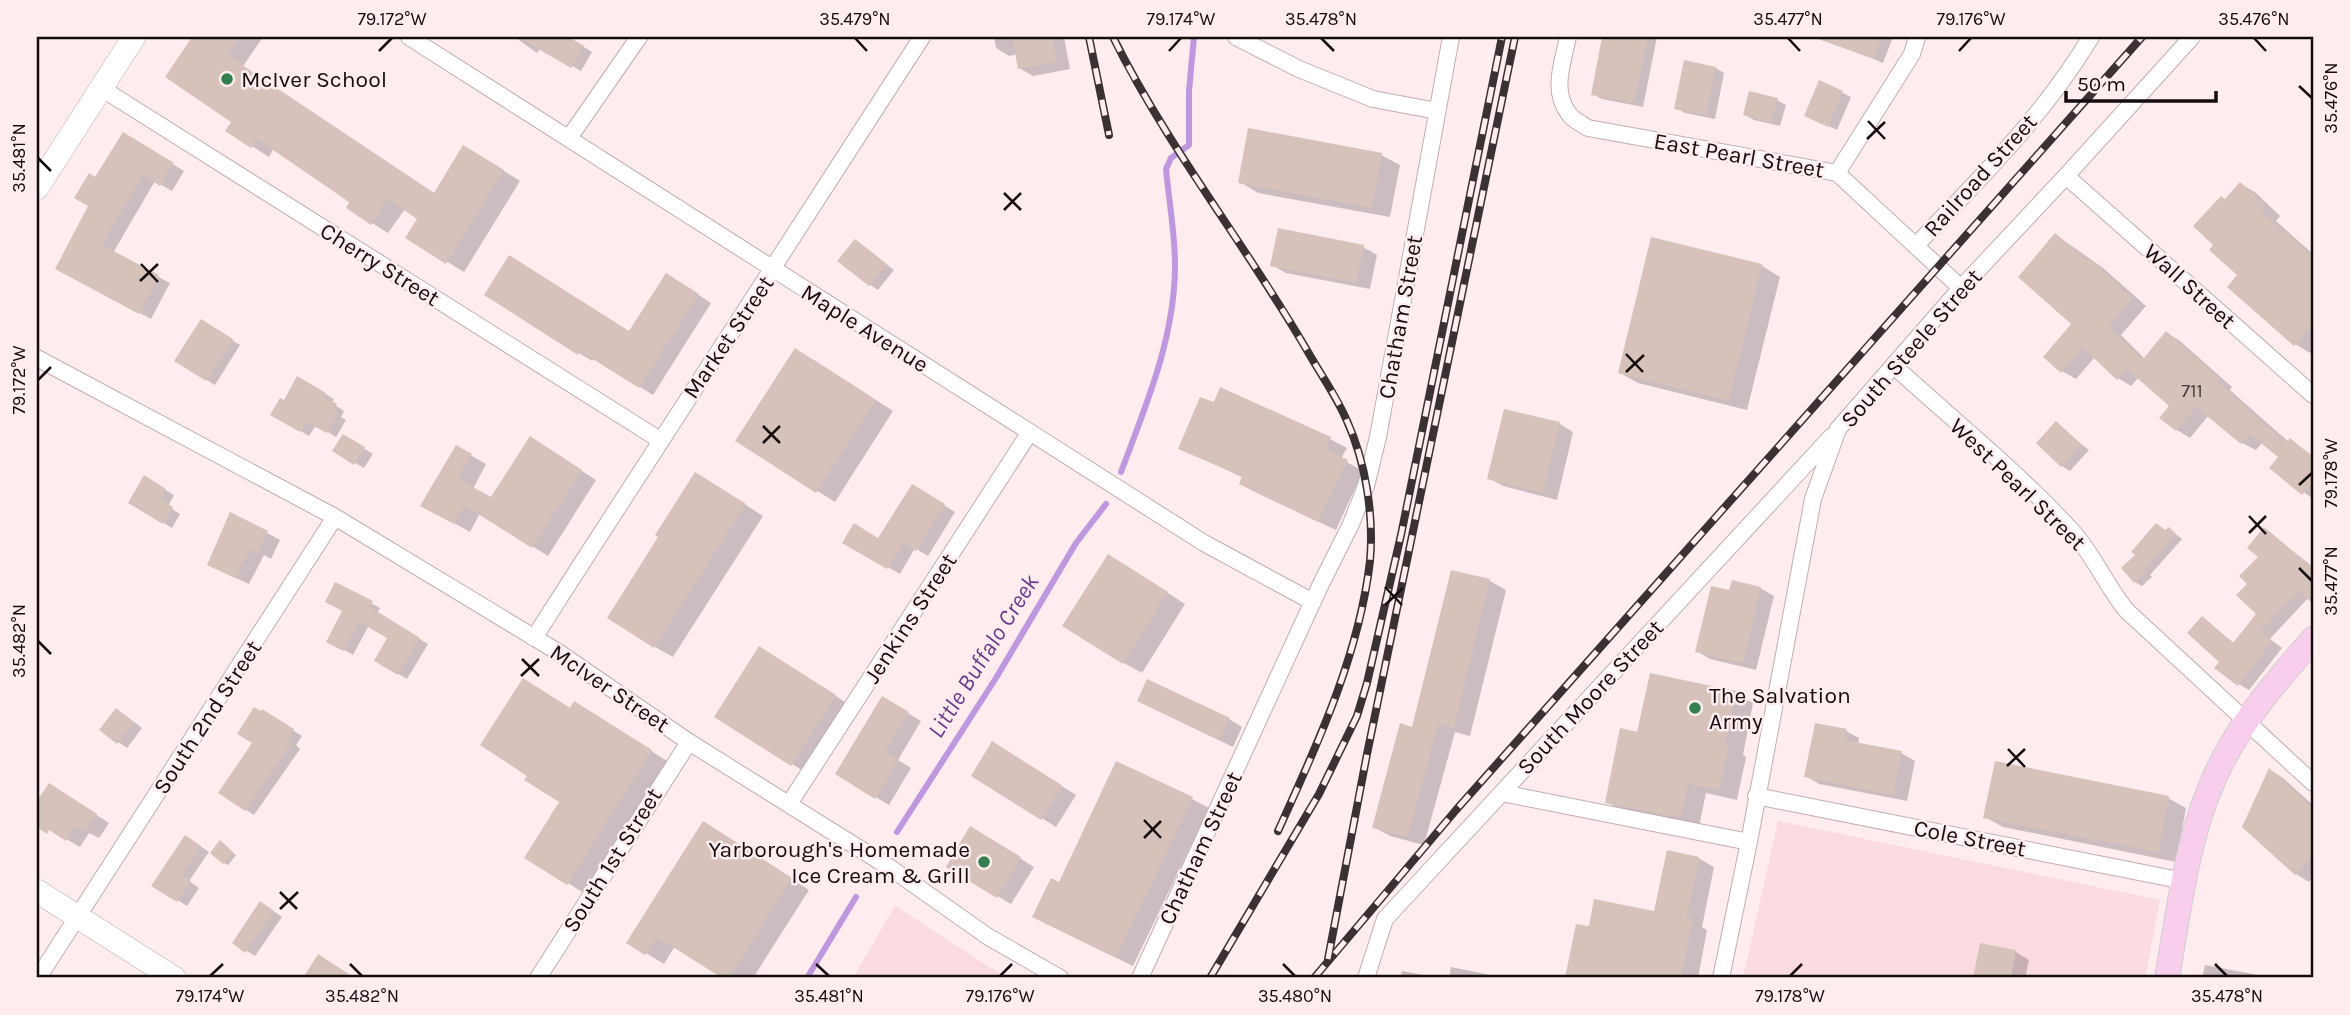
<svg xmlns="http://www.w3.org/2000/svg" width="2350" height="1015" viewBox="0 0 2350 1015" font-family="Karla,sans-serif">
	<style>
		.built { fill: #fadbe0 }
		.shadow { fill: #0003 }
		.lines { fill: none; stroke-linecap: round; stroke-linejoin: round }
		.stream { stroke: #be97de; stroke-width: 6 }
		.building { fill: #d6c1bb }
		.street-casing { stroke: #c2adb1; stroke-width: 18 }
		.secondary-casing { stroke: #c2adb1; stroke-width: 24 }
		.primary-casing { stroke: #d0cfcf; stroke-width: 26 }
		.street { stroke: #fff; stroke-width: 16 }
		.secondary { stroke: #fff; stroke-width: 23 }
		.primary { stroke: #f8ceec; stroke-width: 24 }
		.rail-casing { stroke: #393132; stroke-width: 8 }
		.rail { stroke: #feecef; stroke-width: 5; stroke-dasharray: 16; stroke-linecap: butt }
		.ticks { fill: none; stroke: #140d0e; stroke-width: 2.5 }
		.poi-dot { fill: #337f4e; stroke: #feecef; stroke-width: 2.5 }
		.labels { text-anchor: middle; stroke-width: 5; stroke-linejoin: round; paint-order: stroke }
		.number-label { font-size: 19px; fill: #443a39 }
		.poi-label { font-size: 23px; fill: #140d0e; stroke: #feecef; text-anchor: start }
		.street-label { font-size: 23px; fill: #140d0e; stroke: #feecef }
		.water-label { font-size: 24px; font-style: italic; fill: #6b3a8e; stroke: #feecef }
		.neatline { fill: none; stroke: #140d0e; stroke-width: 2.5 }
		.ticks-label { font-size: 18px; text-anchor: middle; fill: #140d0e }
	</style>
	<rect width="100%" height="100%" fill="#feecef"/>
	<path class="built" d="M1778,821L2160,900L2145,978H1743Z
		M895,906L1007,978H853Z"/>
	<path class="shadow" d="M194,37H263L243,66L435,194L481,157L520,181L464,272L408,238L420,219L405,209L388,233L372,223L352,202L274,148L269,157L227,130L233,122L167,76Z
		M515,37H568L592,52L581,71L541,48L537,53Z
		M994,37H1064L1070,69L1033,76L1019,68L1017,54L1009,56L996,48Z
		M1604,37H1657L1643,107L1602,99L1593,94Z
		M1836,37H1893L1883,63L1842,46L1833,41Z
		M1716,68L1724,73L1715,119L1685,113L1676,108Z
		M1820,82L1851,97L1837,130L1815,120Z
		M1777,100L1786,105L1780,126L1754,120L1745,115Z
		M123,134L184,171L172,191L155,181L113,253L170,283L151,319L69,275L90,205L95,179Z
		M1381,155L1400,165L1390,217L1258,193L1240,182Z
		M2241,184L2256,193L2280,216L2276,221L2313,254V350L2310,353L2295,344L2216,245L2226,200Z
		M2056,235L2103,268L2146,306L2121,335L2145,359L2167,333L2180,341L2232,387L2230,390L2275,430L2289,442L2291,441L2313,456V499L2271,467L2280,456L2263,442L2256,450L2242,443L2209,415L2190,438L2177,430L2172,406L2139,377L2131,386L2118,378L2095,357L2076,379L2062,371L2073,324Z
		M1652,239L1762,266L1780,277L1747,410L1638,383L1620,373Z
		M856,241L894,270L878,290L870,285Z
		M1363,247L1377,255L1370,289L1286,273L1272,265Z
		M680,283L711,303L653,395L594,358L592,361L579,353L487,294L630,333Z
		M202,321L240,345L215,385L176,361Z
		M814,360L893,411L835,502L738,441Z
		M298,378L334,399L332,403L344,411L341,417L346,420L336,437L316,425L309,436L272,414L284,402Z
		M1505,411L1560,424L1573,432L1557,500L1503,486L1489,478Z
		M2056,424L2089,450L2070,471L2062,466Z
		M344,436L373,454L364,468L335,451Z
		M1330,439L1347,448L1341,459L1363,471L1336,530L1257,493L1241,484L1244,478L1181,449Z
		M456,447L486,464L473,489L492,499L546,448L596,480L548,556L480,513L470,532L422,505Z
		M145,478L174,495L168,506L180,514L172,528L130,502Z
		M713,484L763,516L673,657L655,647L661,537Z
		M924,493L955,512L928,556L915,548L900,574L844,542L879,540Z
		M2157,525L2167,531L2169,529L2182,539L2150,575L2152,577L2142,586L2135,582L2138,555Z
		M2265,529L2313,567V600L2309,597L2270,639L2282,648L2249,690L2239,684L2222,661L2203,618L2235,644L2259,613L2260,557Z
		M267,533L280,540L271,559L264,555L249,584L223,572Z
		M1126,566L1185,604L1142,673L1124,663Z
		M1452,572L1490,581L1506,590L1470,736L1455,732L1424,845L1390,836L1374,827L1413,729Z
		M336,584L380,608L377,614L428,644L407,679L376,660L389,637L369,625L353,655L328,641L344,611Z
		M1760,588L1774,596L1756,670L1710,659L1697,651L1731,592Z
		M777,659L853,707L810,775L792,764Z
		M1735,693L1753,703L1743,755L1746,757L1737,800L1706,793L1699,827L1625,812L1607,802L1639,734Z
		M882,698L921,721L898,760L911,768L889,805L837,774Z
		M1152,708L1229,719L1242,727L1233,747Z
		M571,709L591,712L667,761L584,893L526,857L562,801L529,775Z
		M125,715L142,728L127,748L101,730Z
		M271,716L302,736L296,745L300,749L254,815L246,810Z
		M1846,731L1859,738L1858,744L1901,753L1915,761L1907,801L1819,784L1806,776Z
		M1006,751L1076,795L1056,827L973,775Z
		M2270,770L2283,778L2313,805V877L2309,882L2296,874Z
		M49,785L109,823L99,838L89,833L80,847L37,822V814L40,810L37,804Z
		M2168,798L2186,808L2176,862L2003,827L1985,817Z
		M1192,799L1209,808L1133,966L1034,917Z
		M721,834L809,890L753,978H726L675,946L664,964L628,942Z
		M984,836L1034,867L1011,904L948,866Z
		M194,842L209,852L189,881L199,888L187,906L154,885Z
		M224,845L236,855L228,865L224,863Z
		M1698,858L1714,867L1702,927L1707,930L1698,978H1567L1578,926L1590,928L1656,914Z
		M269,908L282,917L255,956L234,943Z
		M1981,945L2016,952L2029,960L2025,978H1975Z
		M2205,965L2264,976L2269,978H2202Z
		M1451,967L1506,978H1449Z
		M1402,971L1440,978H1400Z"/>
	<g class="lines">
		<path class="stream" d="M1121,472C1146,405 1175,338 1175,265C1175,234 1169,201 1166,169L1171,158L1189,145V91L1194,37
			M897,832L996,678L1076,543L1106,504
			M807,978L856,897"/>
	</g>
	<path class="building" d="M192,37H240L227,55L434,193L463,145L504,170L446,264L405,238L417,219L388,199L371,225L346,208L349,202L257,139L251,148L225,131L231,122L165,77Z
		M518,37H569L584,46L571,68Z
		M1012,37H1052L1057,62L1018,69Z
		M1602,37H1648L1634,103L1591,95Z
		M1819,37H1865L1880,42L1874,59L1818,39Z
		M1684,60L1716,67L1706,115L1674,109Z
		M1819,80L1843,91L1828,127L1804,116Z
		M1749,91L1778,98L1771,123L1743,115Z
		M1248,128L1382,153L1372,208L1238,183Z
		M123,132L174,163L160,186L143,175L102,245L159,275L139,314L55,269L88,206L74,198L89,173L95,177Z
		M2240,182L2266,206L2261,211L2313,257V324L2294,346L2227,287L2237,275L2209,250L2213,245L2193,226L2221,196L2225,199Z
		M1278,228L1364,245L1356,283L1270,266Z
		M2055,233L2088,261L2090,259L2133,298L2108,327L2143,359L2166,331L2220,379L2218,382L2261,421L2287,442L2290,438L2313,457V482L2302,495L2269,468L2278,457L2250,434L2241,444L2196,407L2176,431L2159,418L2169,406L2127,369L2117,380L2083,348L2061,373L2043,357L2071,324L2018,277Z
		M1651,237L1762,264L1729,401L1618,373Z
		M855,239L887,264L869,286L837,261Z
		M509,255L629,331L666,273L699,294L639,388L580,351L578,355L484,295Z
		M201,319L233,339L206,381L174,361Z
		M795,348L876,400L816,493L735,441Z
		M297,376L326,393L324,397L337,404L333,410L338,413L327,433L306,422L300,432L270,415L280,398L284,400Z
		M1220,387L1331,437L1325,449L1348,460L1318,522L1239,484L1242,476L1178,449L1200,397L1214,402Z
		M1504,409L1560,422L1543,493L1487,479Z
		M2056,421L2081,444L2061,467L2036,443Z
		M343,434L365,447L354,465L332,451Z
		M530,436L582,470L532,548L464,505L454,524L420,506L456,445L472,454L458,479L491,497Z
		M695,472L746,504L654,648L607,618L658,537L655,535Z
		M144,475L166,489L160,499L173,507L163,524L128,503Z
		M912,484L945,504L916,551L903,543L887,569L842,543L854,523L878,538Z
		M230,512L268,531L257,553L250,549L235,578L207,565Z
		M2156,523L2165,530L2169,527L2176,534L2144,570L2146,572L2134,583L2121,568L2135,555L2131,552Z
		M2264,527L2313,568V604L2299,591L2260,632L2272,641L2238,686L2214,668L2219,662L2187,633L2202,616L2233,643L2256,614L2236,595L2247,584L2239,576L2258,557L2247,548Z
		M1108,554L1168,592L1123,664L1062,626Z
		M1451,570L1490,579L1454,728L1438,724L1408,837L1372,828L1400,723L1412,727Z
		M1732,580L1761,587L1743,663L1695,652L1711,586L1729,590Z
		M335,582L373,601L370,607L420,638L398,675L374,661L387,638L359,622L343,651L326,642L342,611L325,602Z
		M759,646L836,695L791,766L714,717Z
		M1650,673L1736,691L1725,744L1729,745L1719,790L1688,784L1681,818L1605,803L1620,728L1637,732Z
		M523,678L570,708L574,701L652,750L567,885L524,858L559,802L524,780L527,776L480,745Z
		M1147,679L1230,718L1219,740L1137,701Z
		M882,696L909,712L885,751L899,759L875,799L835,774Z
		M254,707L261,711L262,709L294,729L288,739L293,742L245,811L218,793L252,743L237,734Z
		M116,708L134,722L117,744L99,730Z
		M1815,723L1847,729L1844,740L1902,751L1893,795L1804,777Z
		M992,741L1063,786L1041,820L971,776Z
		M1116,761L1193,797L1116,958L1032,917L1051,878L1059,882Z
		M1995,761L2169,796L2158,852L1983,818Z
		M2269,768L2313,808V855L2295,875L2242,827Z
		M49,783L97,814L85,832L75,826L66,841L49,830L47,834L37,827V801Z
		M703,821L792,878L729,978H722L657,937L645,955L626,943Z
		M970,826L1021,857L997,898L946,867Z
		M185,835L201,846L182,875L191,881L177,902L151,886Z
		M220,840L233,852L223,864L210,853Z
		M1667,850L1699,857L1687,918L1693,919L1681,978H1565L1576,924L1589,926L1594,899L1654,911Z
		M260,901L274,911L245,953L232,943Z
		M1980,943L2016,950L2011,978H1973Z
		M318,954L355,978H303Z"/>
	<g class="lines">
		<defs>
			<path id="street" d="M409,37L1204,543L1313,602
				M1236,37L1299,69L1373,99L1437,111
				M1568,37C1563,62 1551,91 1569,114C1573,120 1582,124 1588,128L1837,173L1961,288
				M101,88L660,440
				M569,138L639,37
				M1837,173L1912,54L1917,37
				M2066,176L2313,395
				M1917,244C1980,179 2044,115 2091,37
				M37,358L335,517L558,652L689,742L892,869L987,936L1060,978
				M1894,366C1953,420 2018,472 2072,531C2094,555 2106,586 2127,611L2313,783
				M534,638C662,437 793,238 922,37
				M1502,793L1749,842
				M1756,796L2184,881
				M789,804L1030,432
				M38,978L335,517
				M538,978L689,742
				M1140,978L1319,588L1351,524L1366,486L1378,437L1451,37
				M1366,978L1385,919L1832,436
				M1721,978L1749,842L1813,499L1838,429L1961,288L2066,176L2192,37"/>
			<path id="secondary" d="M37,188L134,37
				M37,891L174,978"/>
			<path id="primary" d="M2167,978C2180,904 2188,825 2224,758C2247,714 2281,676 2313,639"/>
		</defs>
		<use href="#street" class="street-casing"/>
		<use href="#secondary" class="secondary-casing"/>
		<use href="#primary" class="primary-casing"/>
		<use href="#street" class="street"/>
		<use href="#secondary" class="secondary"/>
		<use href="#primary" class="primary"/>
		<defs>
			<path id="rail" d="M1089,37L1109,135
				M1113,37C1168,148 1246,245 1308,352C1321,375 1337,397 1347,421C1366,463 1374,516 1370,561C1359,656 1317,745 1278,831
				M1328,959L1367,754L1515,37
				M1210,978L1319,794L1357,716L1367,683L1401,535L1502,37
				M1314,978L1456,810L2142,37"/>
		</defs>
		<use href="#rail" class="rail-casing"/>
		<use href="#rail" class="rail"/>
	</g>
	<path class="ticks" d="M855,38L867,51M1321,38L1334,51M1788,38L1800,51M2254,38L2266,51M379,51L392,38M1169,51L1181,38M1959,51L1971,38M2299,86L2312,98M1868,121L1885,139M1867,139L1885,122M38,158L51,171M1004,193L1021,210M1004,210L1021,193M141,264L158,282M140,281L158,264M1626,354L1643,372M1626,372L1644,355M38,380L51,367M763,426L780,443M763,443L780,426M2299,485L2312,473M2249,516L2266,534M2249,533L2266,516M2299,568L2312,581M1385,587L1402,605M1385,605L1403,588M38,641L51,654M522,659L539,676M521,676L539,659M2008,749L2025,767M2007,766L2025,749M1144,820L1161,838M1144,838L1161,821M280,892L297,909M280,909L298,892M350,964L362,976M816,964L829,976M1283,964L1295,976M2215,964L2227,976M210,976L223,964M1000,976L1012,964M1790,976L1802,964"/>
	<g class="poi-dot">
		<circle cx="227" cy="79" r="7"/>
		<circle cx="1695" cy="708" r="7"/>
		<circle cx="984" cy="862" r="7"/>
	</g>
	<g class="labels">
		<g class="number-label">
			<text x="2192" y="397">711</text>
		</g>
		<g class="poi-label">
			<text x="241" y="87">McIver School</text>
			<text x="1709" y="703">The Salvation<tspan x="1709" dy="26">Army</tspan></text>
			<text x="970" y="857" text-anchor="end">Yarborough's Homemade<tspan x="970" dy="26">Ice Cream &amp; Grill</tspan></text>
		</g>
		<g class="street-label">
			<text transform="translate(1739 155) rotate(10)" y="8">East Pearl Street</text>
			<text transform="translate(1980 175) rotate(-48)" y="8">Railroad Street</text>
			<text transform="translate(380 264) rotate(32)" y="8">Cherry Street</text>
			<text transform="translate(2190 286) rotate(42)" y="8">Wall Street</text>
			<text transform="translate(1400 317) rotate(-80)" y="8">Chatham Street</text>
			<text transform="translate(865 328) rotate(32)" y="8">Maple Avenue</text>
			<text transform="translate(728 337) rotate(-56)" y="8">Market Street</text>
			<text transform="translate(1911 348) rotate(-49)" y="8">South Steele Street</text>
			<text transform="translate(2018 484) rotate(44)" y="8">West Pearl Street</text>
			<text transform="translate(910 618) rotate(-57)" y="8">Jenkins Street</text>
			<text transform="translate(610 688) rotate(34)" y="8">McIver Street</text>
			<text transform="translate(1590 697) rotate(-47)" y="8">South Moore Street</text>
			<text transform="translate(207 717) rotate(-57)" y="8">South 2nd Street</text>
			<text transform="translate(1970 838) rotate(11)" y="8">Cole Street</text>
			<text transform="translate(1200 848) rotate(-65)" y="8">Chatham Street</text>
			<text transform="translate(612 860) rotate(-58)" y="8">South 1st Street</text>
		</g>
		<g class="water-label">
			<text transform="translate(983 656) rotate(-58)" y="8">Little Buffalo Creek</text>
		</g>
	</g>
	<rect width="2350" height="1015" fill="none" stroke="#feecef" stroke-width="77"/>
	<path d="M2066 91v10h150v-10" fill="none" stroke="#140d0e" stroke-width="3.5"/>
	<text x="2077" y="91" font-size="21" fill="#140d0e" stroke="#feecef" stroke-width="5" paint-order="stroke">50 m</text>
	<rect x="38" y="38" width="2274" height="938" class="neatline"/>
	<g class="ticks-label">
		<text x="392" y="25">79.172°W</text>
		<text x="855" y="25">35.479°N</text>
		<text x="1181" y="25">79.174°W</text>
		<text x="1321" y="25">35.478°N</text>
		<text x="1788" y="25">35.477°N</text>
		<text x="1971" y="25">79.176°W</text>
		<text x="2254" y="25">35.476°N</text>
		<text transform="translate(2331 98) rotate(-90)" y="6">35.476°N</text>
		<text transform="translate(19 158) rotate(-90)" y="6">35.481°N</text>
		<text transform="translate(19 380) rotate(-90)" y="6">79.172°W</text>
		<text transform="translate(2331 473) rotate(-90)" y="6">79.178°W</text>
		<text transform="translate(2331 581) rotate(-90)" y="6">35.477°N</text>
		<text transform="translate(19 641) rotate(-90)" y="6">35.482°N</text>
		<text x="210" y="1002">79.174°W</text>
		<text x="362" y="1002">35.482°N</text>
		<text x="829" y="1002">35.481°N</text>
		<text x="1000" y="1002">79.176°W</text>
		<text x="1295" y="1002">35.480°N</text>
		<text x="1790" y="1002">79.178°W</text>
		<text x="2227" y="1002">35.478°N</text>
	</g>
</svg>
